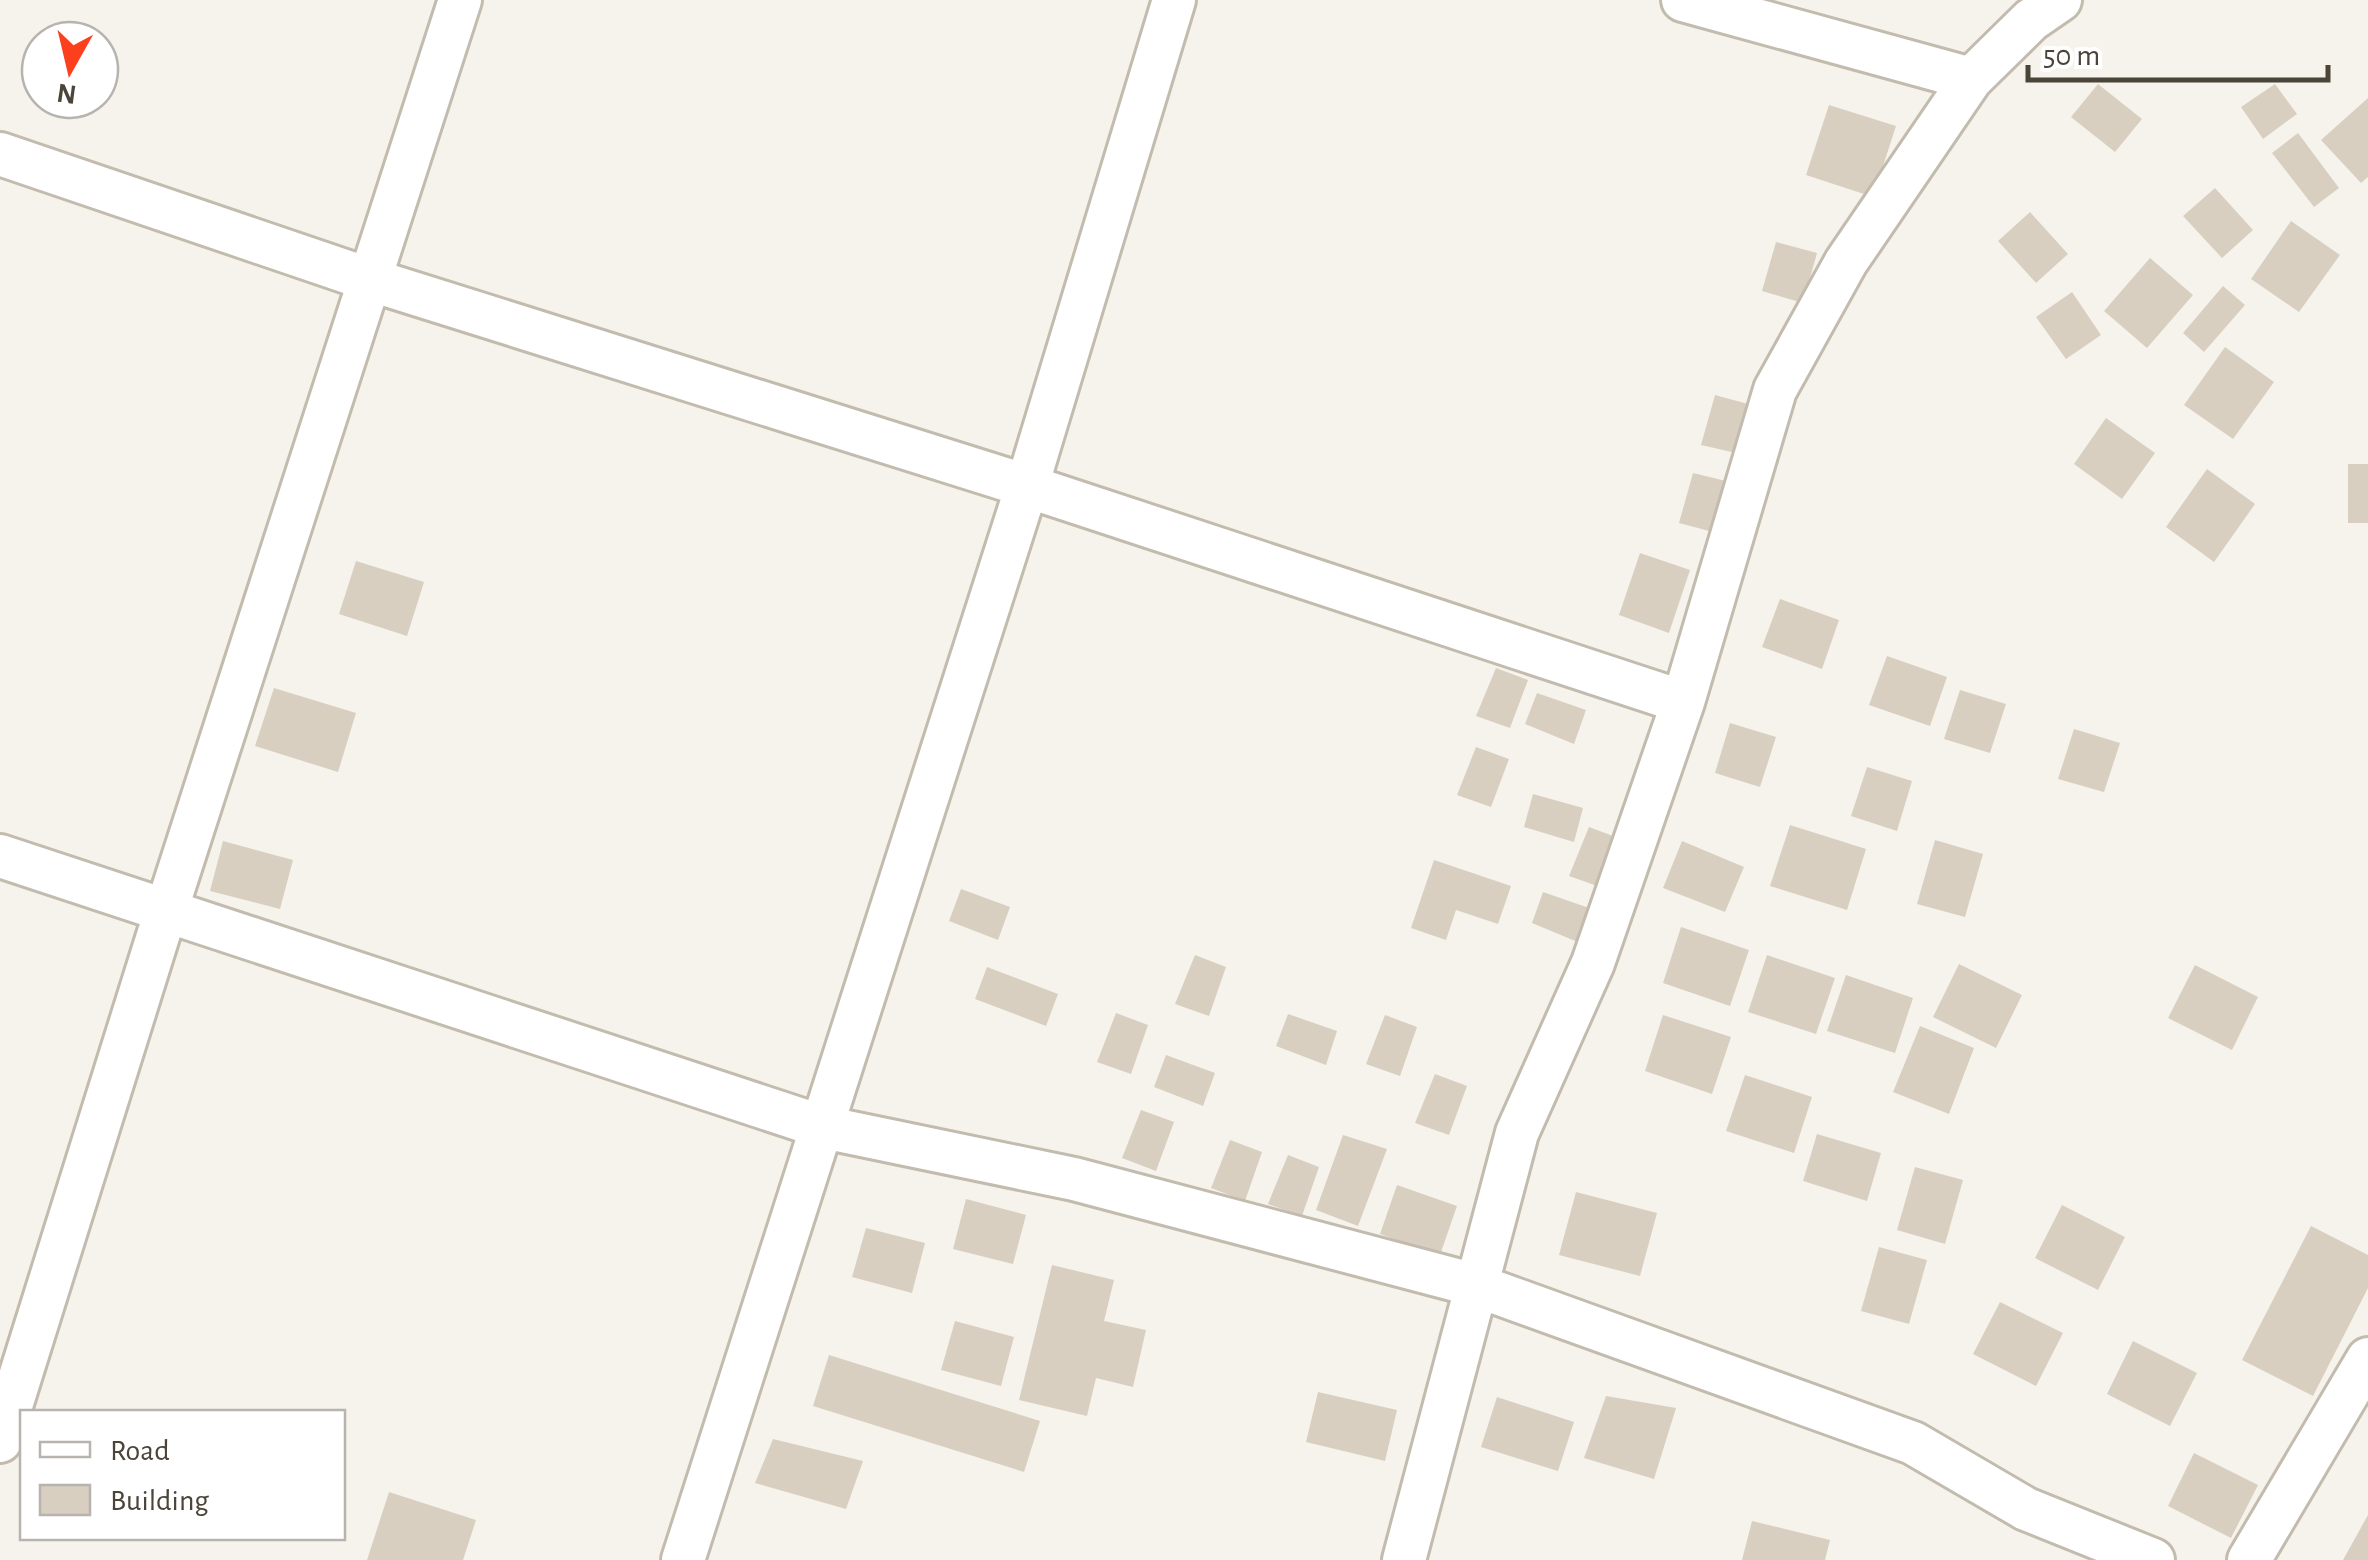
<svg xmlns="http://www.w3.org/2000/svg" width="2368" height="1560" viewBox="0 0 2368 1560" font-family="'Alegreya Sans',sans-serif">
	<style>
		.building { fill: #d8cfc1 }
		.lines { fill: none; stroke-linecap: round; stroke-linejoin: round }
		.minor-casing { stroke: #c2bbae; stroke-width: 48 }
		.minor { stroke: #fff; stroke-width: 42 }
	</style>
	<rect width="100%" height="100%" fill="#f6f3ec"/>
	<path class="building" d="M2098,84L2142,119L2115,152L2071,117Z
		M2275,84L2297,114L2263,139L2241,107Z
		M2368,98V177L2361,183L2321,140Z
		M1829,105L1896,126L1873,197L1806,175Z
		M2298,133L2339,188L2314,207L2272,153Z
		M2215,188L2253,230L2222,258L2183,216Z
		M2030,212L2068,254L2036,283L1998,241Z
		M2291,221L2340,255L2299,312L2251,279Z
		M1776,242L1817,253L1803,303L1762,291Z
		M2150,258L2193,295L2147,348L2104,311Z
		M2223,286L2245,305L2204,352L2183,333Z
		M2072,292L2101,335L2066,359L2036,317Z
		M2225,347L2274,382L2233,439L2184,405Z
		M1715,395L1748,404L1736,453L1701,445Z
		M2106,418L2155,453L2122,499L2074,464Z
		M2348,464H2368V523H2348Z
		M2207,469L2255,504L2214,562L2166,527Z
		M1693,473L1726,481L1713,532L1679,523Z
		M1640,553L1690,570L1669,633L1619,615Z
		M356,561L424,582L407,636L339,614Z
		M1780,599L1839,620L1822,669L1762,647Z
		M1887,656L1947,677L1930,726L1869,705Z
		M1496,668L1528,680L1510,728L1476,716Z
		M274,688L356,713L338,772L255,746Z
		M1960,690L2006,704L1990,753L1944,739Z
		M1537,693L1586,710L1574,744L1525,724Z
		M1730,723L1776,737L1760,787L1715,773Z
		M2074,729L2120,743L2104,792L2058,779Z
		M1476,747L1509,759L1491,807L1457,795Z
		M1867,767L1912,781L1897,831L1851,816Z
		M1533,794L1583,808L1574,842L1524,827Z
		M1790,825L1866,849L1847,910L1770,886Z
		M1589,827L1621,839L1603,888L1569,876Z
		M1935,840L1983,854L1965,917L1917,904Z
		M223,841L293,860L280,909L210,891Z
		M1682,841L1744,867L1725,912L1663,888Z
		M1434,860L1511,886L1498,924L1456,910L1446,940L1411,928Z
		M961,889L1010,907L998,940L949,921Z
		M1543,892L1592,909L1580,943L1532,923Z
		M1681,927L1749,950L1730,1006L1663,983Z
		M1195,955L1226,967L1209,1016L1175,1004Z
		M1767,955L1835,978L1816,1034L1748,1012Z
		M1959,964L2022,995L1996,1048L1933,1017Z
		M2195,965L2258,997L2232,1050L2168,1018Z
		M987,967L1058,994L1046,1026L975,999Z
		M1846,975L1913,998L1895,1053L1827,1031Z
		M1116,1013L1148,1025L1131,1074L1097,1062Z
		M1288,1014L1337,1031L1326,1065L1276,1046Z
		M1385,1015L1417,1027L1400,1076L1366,1064Z
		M1663,1015L1731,1037L1712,1094L1645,1071Z
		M1920,1026L1974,1048L1949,1114L1893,1092Z
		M1166,1055L1215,1073L1203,1106L1154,1087Z
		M1435,1074L1467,1086L1449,1135L1415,1123Z
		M1745,1075L1812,1097L1794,1153L1726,1131Z
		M1141,1110L1174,1122L1156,1171L1122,1158Z
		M1817,1134L1881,1153L1867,1201L1803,1181Z
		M1343,1135L1387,1149L1358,1226L1316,1210Z
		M1230,1140L1262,1152L1245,1201L1211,1188Z
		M1288,1155L1319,1167L1302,1216L1268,1204Z
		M1915,1167L1963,1180L1945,1244L1897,1230Z
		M1397,1185L1457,1206L1440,1255L1380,1234Z
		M1576,1192L1657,1213L1640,1276L1559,1255Z
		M966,1199L1026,1215L1013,1264L953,1249Z
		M2062,1205L2125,1237L2098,1290L2035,1258Z
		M2311,1226L2368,1255V1288L2313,1396L2242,1360Z
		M866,1228L925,1243L912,1293L852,1277Z
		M1879,1247L1927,1260L1909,1324L1861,1311Z
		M1052,1265L1114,1280L1104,1321L1146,1330L1133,1387L1096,1378L1087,1416L1019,1400Z
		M2000,1302L2063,1333L2036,1386L1973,1354Z
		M955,1321L1014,1337L1001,1386L941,1370Z
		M2133,1341L2197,1373L2170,1426L2107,1394Z
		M829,1355L1040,1421L1024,1472L813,1406Z
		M1318,1392L1397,1410L1385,1461L1306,1442Z
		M1606,1396L1676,1408L1654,1479L1584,1458Z
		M1497,1397L1574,1422L1558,1471L1481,1447Z
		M773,1439L863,1461L846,1509L755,1483Z
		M2194,1453L2258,1485L2231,1538L2168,1506Z
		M389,1492L476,1520L463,1560H367Z
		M2368,1515V1560H2343Z
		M1752,1521L1830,1540L1825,1560H1742Z"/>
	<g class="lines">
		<defs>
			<path id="minor" d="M1683,0L1971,79
				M0,154L368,279L1027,486L1683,702
				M0,856L823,1127L1074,1179L1475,1285L1913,1443L2026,1509L2153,1560
				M0,1441L158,936L460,0
				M683,1560L1027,486L1174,0
				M1404,1560L1517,1133L1593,963L1683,702L1775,390L1846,262L1971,79L2031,20L2060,0
				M2249,1560L2368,1359"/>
		</defs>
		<use href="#minor" class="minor-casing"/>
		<use href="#minor" class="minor"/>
	</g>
	<rect x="20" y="1410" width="325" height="130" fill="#ffffff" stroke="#b7b4b0" stroke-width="2.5"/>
	<rect x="40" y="1442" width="50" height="15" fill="#ffffff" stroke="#b7b4b0" stroke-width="2.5"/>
	<text x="110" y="1460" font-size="30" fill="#4b4439">Road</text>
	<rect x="40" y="1485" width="50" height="30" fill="#d8cfc1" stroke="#b7b4b0" stroke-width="2.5"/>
	<text x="110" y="1510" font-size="30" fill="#4b4439">Building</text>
	<g transform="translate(70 70) rotate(188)"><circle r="48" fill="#ffffff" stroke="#b7b4b0" stroke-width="2.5"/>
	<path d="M0-8L18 38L0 25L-18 38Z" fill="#fc3f1d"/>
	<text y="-15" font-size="28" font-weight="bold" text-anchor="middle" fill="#4b4439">N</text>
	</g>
	<path d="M2028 65v15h300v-15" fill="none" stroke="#4b4439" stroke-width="5"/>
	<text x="2043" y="65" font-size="30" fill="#4b4439" stroke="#ffffff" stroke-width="8" paint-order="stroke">50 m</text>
</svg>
